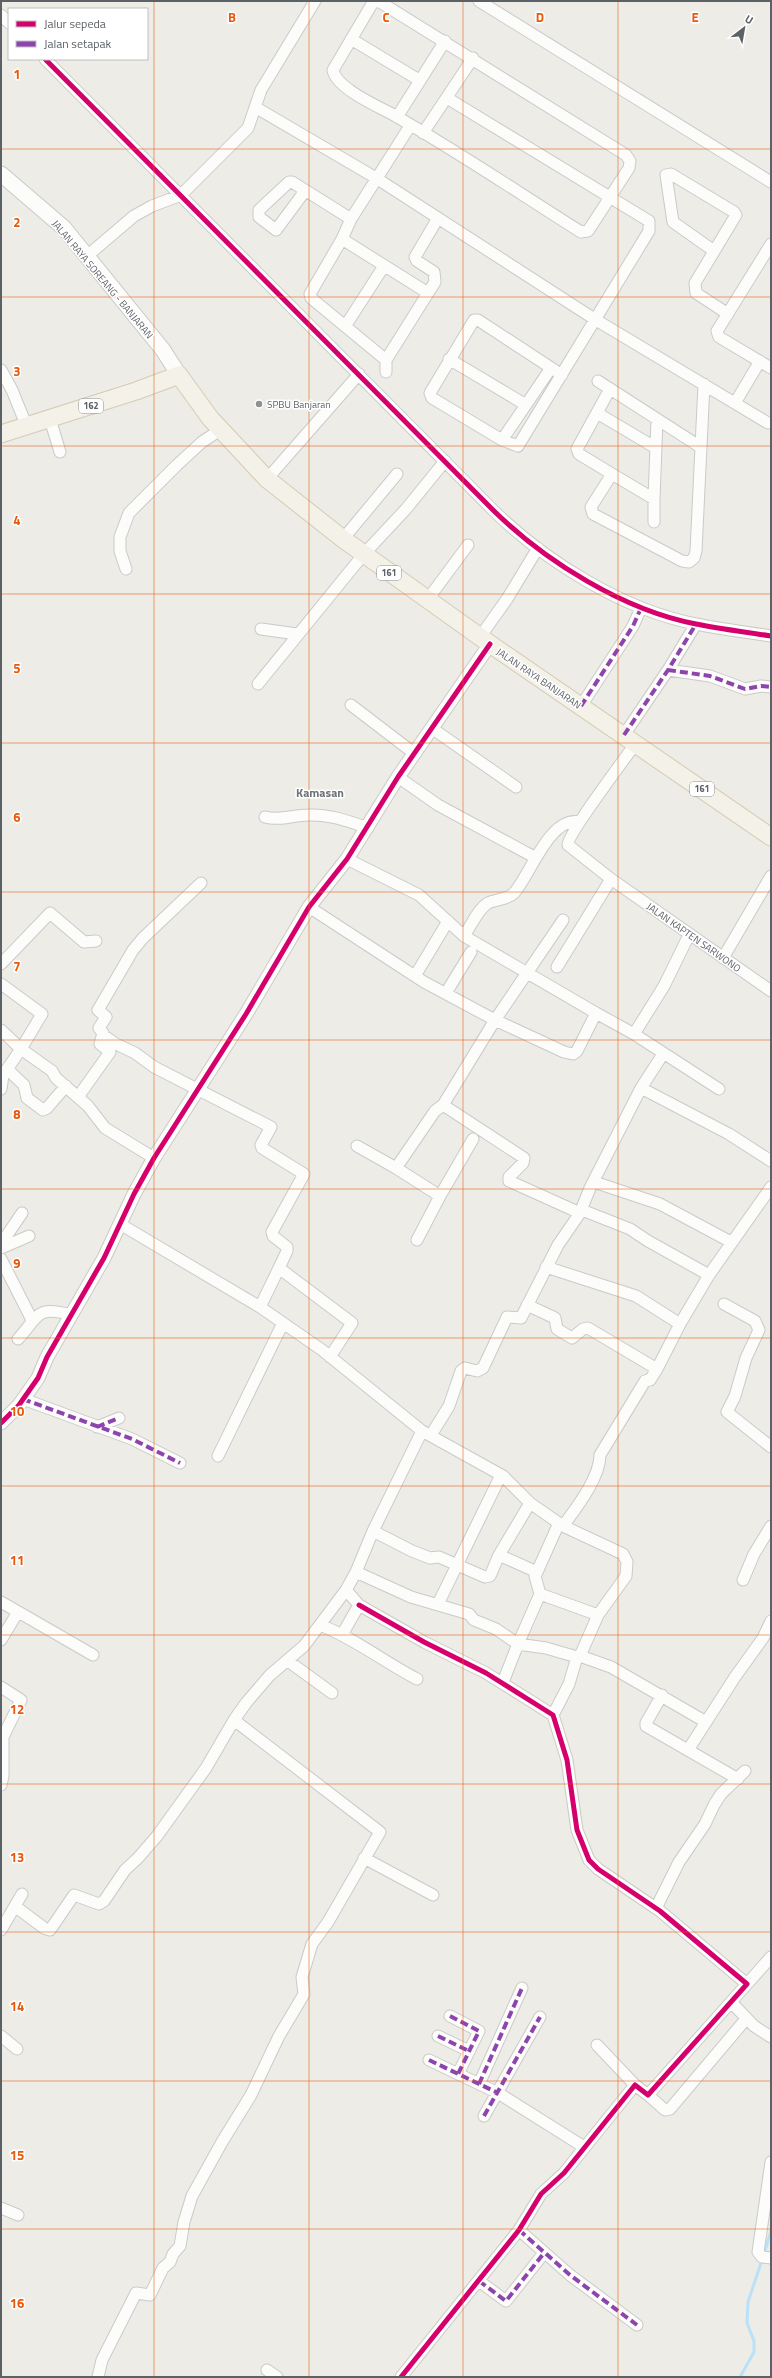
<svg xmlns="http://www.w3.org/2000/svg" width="772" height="2378" viewBox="0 0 772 2378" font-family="'Titillium Web',sans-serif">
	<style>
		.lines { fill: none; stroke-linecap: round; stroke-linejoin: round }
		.stream { stroke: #bbe1f8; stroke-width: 3 }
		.minor-casing { stroke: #cacac9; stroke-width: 13 }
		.tertiary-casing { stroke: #cacac9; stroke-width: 15 }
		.secondary-casing { stroke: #c9c9c8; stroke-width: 17 }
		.primary-casing { stroke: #d6cbb3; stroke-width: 19 }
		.minor { stroke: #fcfcfb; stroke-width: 11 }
		.tertiary { stroke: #fcfcfb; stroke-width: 13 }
		.secondary { stroke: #fcfcfb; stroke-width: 15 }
		.primary { stroke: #f3f1e8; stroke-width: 17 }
		.quiet { stroke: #8e44ad; stroke-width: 4; stroke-dasharray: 8 4; stroke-linecap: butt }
		.cycleway-casing { stroke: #fff; stroke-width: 8 }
		.cycleway { stroke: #d6006c; stroke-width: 5 }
		.grid { fill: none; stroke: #e8590c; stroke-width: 1; stroke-opacity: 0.55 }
		.poi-dot { fill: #8f9293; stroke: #fff; stroke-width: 1.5 }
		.labels { text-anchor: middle; stroke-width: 3; stroke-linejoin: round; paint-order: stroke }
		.shield { fill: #fff; stroke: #8d9094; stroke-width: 1 }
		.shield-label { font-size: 9px; font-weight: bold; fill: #5c6166 }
		.street-label { font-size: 10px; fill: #5c6166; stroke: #fff }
		.poi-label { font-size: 10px; fill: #5c6166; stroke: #fff; text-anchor: start }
		.quarter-label { font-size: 12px; font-weight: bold; fill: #6d7378; stroke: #fff }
		.grid-label { font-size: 13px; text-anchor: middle; font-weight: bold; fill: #e8590c; stroke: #fff; stroke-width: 3; stroke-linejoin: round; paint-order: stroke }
	</style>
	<rect width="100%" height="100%" fill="#edece7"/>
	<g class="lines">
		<path class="stream" d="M764,2254L771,2231
			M740,2377L754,2352V2341L747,2323L748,2302L762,2260"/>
		<defs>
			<path id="minor" d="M375,1L380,2L626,155L630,161L629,168L588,231L581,232C519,193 457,151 392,114C377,106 336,88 333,70L372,4Z
				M479,1L771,182
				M1,15L9,23
				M351,39L419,80
				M45,59L493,510C545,561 623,610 696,624C720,629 746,632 771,636
				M447,98L649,221V231L518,446L502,440L432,398L430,393L474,320H478L562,375
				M255,107L376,178L596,320L768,423
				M397,117L445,41
				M423,133L473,58
				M305,191L276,230L259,217V210L289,182H292L351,219L410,126
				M342,239L351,219
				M771,244L717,331L719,337L771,368
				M714,251L673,222L666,175L671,174L734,212L736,215L695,283L696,293L728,314
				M87,256L134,216L152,206L181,195L248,128L261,90L315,1
				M428,293L435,282L434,272L417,261L415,257L438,218
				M346,325L384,266
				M449,359L526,405
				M1,370L12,390L27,427
				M386,372V360L311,298L310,294L342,239L428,293L386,360
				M598,381L699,446
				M610,389L577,449L579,454L612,474L591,507L593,514L682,561L689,562L694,558L696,551L704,384
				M735,403L760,361
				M597,413L656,448
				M50,419L60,452
				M502,440L551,368
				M612,474L654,499L657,419
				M267,479L359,374
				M654,499V522
				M343,539L397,474
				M126,569L120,551V537L129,513L177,465L202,442L220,430
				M428,599L468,545
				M261,629L297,634
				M480,637L507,599L538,548
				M668,670L710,676L745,689L761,686L771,687
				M258,684L363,555L406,509L445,461
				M351,705L415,754
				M581,706L633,626L641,608
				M433,729L516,787
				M624,735L668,670L696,624
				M636,743C626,757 567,835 568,845L611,879L771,991
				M398,777L438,805L536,858
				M265,817C280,821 293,815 308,815C329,814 348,821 368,828
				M347,859L419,895L464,936L596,1013
				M309,907L424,982L495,1020L564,1052L573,1054L577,1051L596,1013L634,1034
				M563,920L495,1020L443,1105L524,1158L523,1163L509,1177V1181L580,1213L590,1188L641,1088
				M689,935L664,986L634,1034L719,1089
				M464,936C471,926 478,909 488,903C496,899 507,900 514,893C530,875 550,816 579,822
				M723,958L771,876
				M1,964L50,913L84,942L96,941
				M557,967L611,879
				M415,976L448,921
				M1,984L42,1014L21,1049L52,1071L56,1078L88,1106L105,1128L154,1158
				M446,993L471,952
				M1,1030L21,1049L3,1075L1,1089
				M103,1035L116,1044L135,1053L154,1067L271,1127L261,1145L262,1148L304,1174L272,1232L273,1236L287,1247V1251L279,1268L352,1323L330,1357
				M663,1054L641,1088L729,1134L771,1161
				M7,1069L24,1085L27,1098L43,1110L47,1108L66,1086
				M78,1097L110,1052L100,1044L103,1033L99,1028L106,1017L98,1010L133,950L143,938L201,883
				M357,1146L396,1168L435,1111L443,1105
				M396,1168L440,1196L417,1240
				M594,1182L660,1204L731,1242
				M440,1196L473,1139
				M582,1210L630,1229L648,1241L709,1275
				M120,1224L260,1307L322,1350L422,1431L373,1531L356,1572L411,1597L469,1614L474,1620L496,1629L518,1644L540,1594L535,1576L537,1572L499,1555L490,1576L485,1577L439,1557L430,1558L412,1551L373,1531
				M1,1244L22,1213
				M1,1248L29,1236
				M1,1259L32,1320
				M546,1267L636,1296L680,1324
				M724,1304L755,1321L759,1330L746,1358L735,1396L727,1412L771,1447
				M527,1305L555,1318L557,1329L572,1338L583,1329L588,1328L657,1369L650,1380L645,1381L600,1455C600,1478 576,1508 563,1526
				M260,1307L279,1268
				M18,1339C39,1316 36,1305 71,1315
				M657,1369L680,1324L709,1275L771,1187
				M23,1399L132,1439L180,1463
				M97,1427L119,1418
				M422,1431L503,1476L530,1503L563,1526L623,1554L627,1562L626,1576L598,1615L580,1656L577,1657L546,1648L518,1644L503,1682
				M431,1435L449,1406L461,1371L465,1368L477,1371L483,1368L507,1317L521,1318L558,1245L580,1213
				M218,1456L283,1323
				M499,1555L530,1503
				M537,1572L559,1523
				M743,1580L754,1554L771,1526
				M540,1594L598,1615
				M1,1602L93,1655
				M438,1604L501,1475
				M359,1605L424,1642L486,1673L553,1715L567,1760L577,1830L589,1860L598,1869L660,1911L747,1984L648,2095L635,2085L564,2173L541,2194L519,2230L401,2377
				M320,1625C354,1638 384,1662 417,1679
				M343,1633L359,1605L346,1590
				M1,1640L18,1612
				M580,1656L611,1667L706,1722
				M288,1661L332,1693
				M1,1687L21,1700L3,1737V1776L1,1785
				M662,1695L646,1723V1726L738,1779
				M553,1715L569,1684L577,1657
				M688,1750L735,1677L763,1638L771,1621
				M364,1858L433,1895
				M16,1907L44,1928L50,1930L74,1895L99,1904L104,1901L125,1870L138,1858L157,1836L206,1768L234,1720L246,1703L270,1675L304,1646L346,1590L356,1572
				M656,1908L679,1862L705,1824L714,1805L721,1794L745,1771
				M1,1930L22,1894
				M747,1984L771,1957
				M732,2003L754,2026L771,2037
				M450,2016L479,2031L458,2074
				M1,2036L17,2049
				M438,2036L469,2051
				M597,2045L635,2085
				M429,2060L498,2093L584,2147
				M479,2084L522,1988
				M648,2095L665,2110L670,2109L746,2019
				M484,2116L540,2017
				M771,2162L758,2252L762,2257L771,2258
				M1,2208L18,2215
				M519,2230L570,2275L637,2325
				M479,2281L506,2301L544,2253
				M267,2370L277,2377
				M98,2377L102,2360L136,2293L150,2295L163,2268L170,2262L173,2254L180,2246L184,2222L192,2196L222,2142L251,2095L279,2036L304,1994L302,1977L312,1944L328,1922L380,1832L234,1720"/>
			<path id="tertiary" d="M1,1423L19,1405L38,1378L47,1357L104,1258L134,1194L154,1158L246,1014L309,907L347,859L398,777L490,644"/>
			<path id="secondary" d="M1,174L64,228L163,350L179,375"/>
			<path id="primary" d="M1,434L136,391L179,375L210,418L267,479L343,539L490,644L771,837"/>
		</defs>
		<use href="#minor" class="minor-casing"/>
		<use href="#tertiary" class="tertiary-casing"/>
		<use href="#secondary" class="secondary-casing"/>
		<use href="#primary" class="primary-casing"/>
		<use href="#minor" class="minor"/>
		<use href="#tertiary" class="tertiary"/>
		<use href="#secondary" class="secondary"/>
		<use href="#primary" class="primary"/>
		<path class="quiet" d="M668,670L710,676L745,689L761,686L771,687
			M581,706L633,626L641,608
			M624,735L668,670L696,624
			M23,1399L132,1439L180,1463
			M97,1427L119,1418
			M450,2016L479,2031L458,2074
			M438,2036L469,2051
			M429,2060L498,2093
			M479,2084L522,1988
			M484,2116L540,2017
			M519,2230L570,2275L637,2325
			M479,2281L506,2301L544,2253"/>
		<defs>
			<path id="cycleway" d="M45,59L493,510C545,561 623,610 696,624C720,629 746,632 771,636
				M1,1423L19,1405L38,1378L47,1357L104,1258L134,1194L154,1158L246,1014L309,907L347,859L398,777L490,644
				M359,1605L424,1642L486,1673L553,1715L567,1760L577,1830L589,1860L598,1869L660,1911L747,1984L648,2095L635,2085L564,2173L541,2194L519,2230L401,2377"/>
		</defs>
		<use href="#cycleway" class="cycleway-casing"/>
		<use href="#cycleway" class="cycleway"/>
	</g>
	<path class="grid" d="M154,1V2377M309,1V2377M463,1V2377M618,1V2377M1,149H771M1,297H771M1,446H771M1,594H771M1,743H771M1,892H771M1,1040H771M1,1189H771M1,1338H771M1,1486H771M1,1635H771M1,1784H771M1,1932H771M1,2081H771M1,2229H771"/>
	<circle class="poi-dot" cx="259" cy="404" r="4"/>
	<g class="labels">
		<g class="shield">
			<rect x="79" y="399" width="24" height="14" rx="3"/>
			<rect x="377" y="566" width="24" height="14" rx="3"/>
			<rect x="690" y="782" width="24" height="14" rx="3"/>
		</g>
		<g class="shield-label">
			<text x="91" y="409">162</text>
			<text x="389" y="576">161</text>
			<text x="702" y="792">161</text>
		</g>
		<g class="street-label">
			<text transform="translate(103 279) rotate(50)" y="4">JALAN RAYA SOREANG - BANJARAN</text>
			<text transform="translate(539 678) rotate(34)" y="4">JALAN RAYA BANJARAN</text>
			<text transform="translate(694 937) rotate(35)" y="4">JALAN KAPTEN SARWONO</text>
		</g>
		<g class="poi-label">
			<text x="267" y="408">SPBU Banjaran</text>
		</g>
		<g class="quarter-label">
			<text x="320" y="797">Kamasan</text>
		</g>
	</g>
	<g class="grid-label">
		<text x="232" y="22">B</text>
		<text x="386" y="22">C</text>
		<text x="540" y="22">D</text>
		<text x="695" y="22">E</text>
		<text x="17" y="79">1</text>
		<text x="17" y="227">2</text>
		<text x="17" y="376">3</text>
		<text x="17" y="525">4</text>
		<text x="17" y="673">5</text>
		<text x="17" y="822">6</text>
		<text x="17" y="971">7</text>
		<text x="17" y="1119">8</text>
		<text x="17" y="1268">9</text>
		<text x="17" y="1416">10</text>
		<text x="17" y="1565">11</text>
		<text x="17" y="1714">12</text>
		<text x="17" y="1862">13</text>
		<text x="17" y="2011">14</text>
		<text x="17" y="2160">15</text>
		<text x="17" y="2308">16</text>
	</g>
	<rect width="772" height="2378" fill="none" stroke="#5c6166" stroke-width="4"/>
	<rect x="8" y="8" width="140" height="52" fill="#ffffff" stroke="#bec0c2"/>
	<rect x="16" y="21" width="20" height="6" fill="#d6006c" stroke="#bec0c2"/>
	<text x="44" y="28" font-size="12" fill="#5c6166">Jalur sepeda</text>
	<rect x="16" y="41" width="20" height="6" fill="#8e44ad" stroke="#bec0c2"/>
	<text x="44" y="48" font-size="12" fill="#5c6166">Jalan setapak</text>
	<g transform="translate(744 28) rotate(31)" stroke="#ffffff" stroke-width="3" paint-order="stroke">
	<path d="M0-3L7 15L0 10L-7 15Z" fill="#5c6166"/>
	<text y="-6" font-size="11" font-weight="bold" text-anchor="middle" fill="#5c6166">U</text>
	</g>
</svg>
